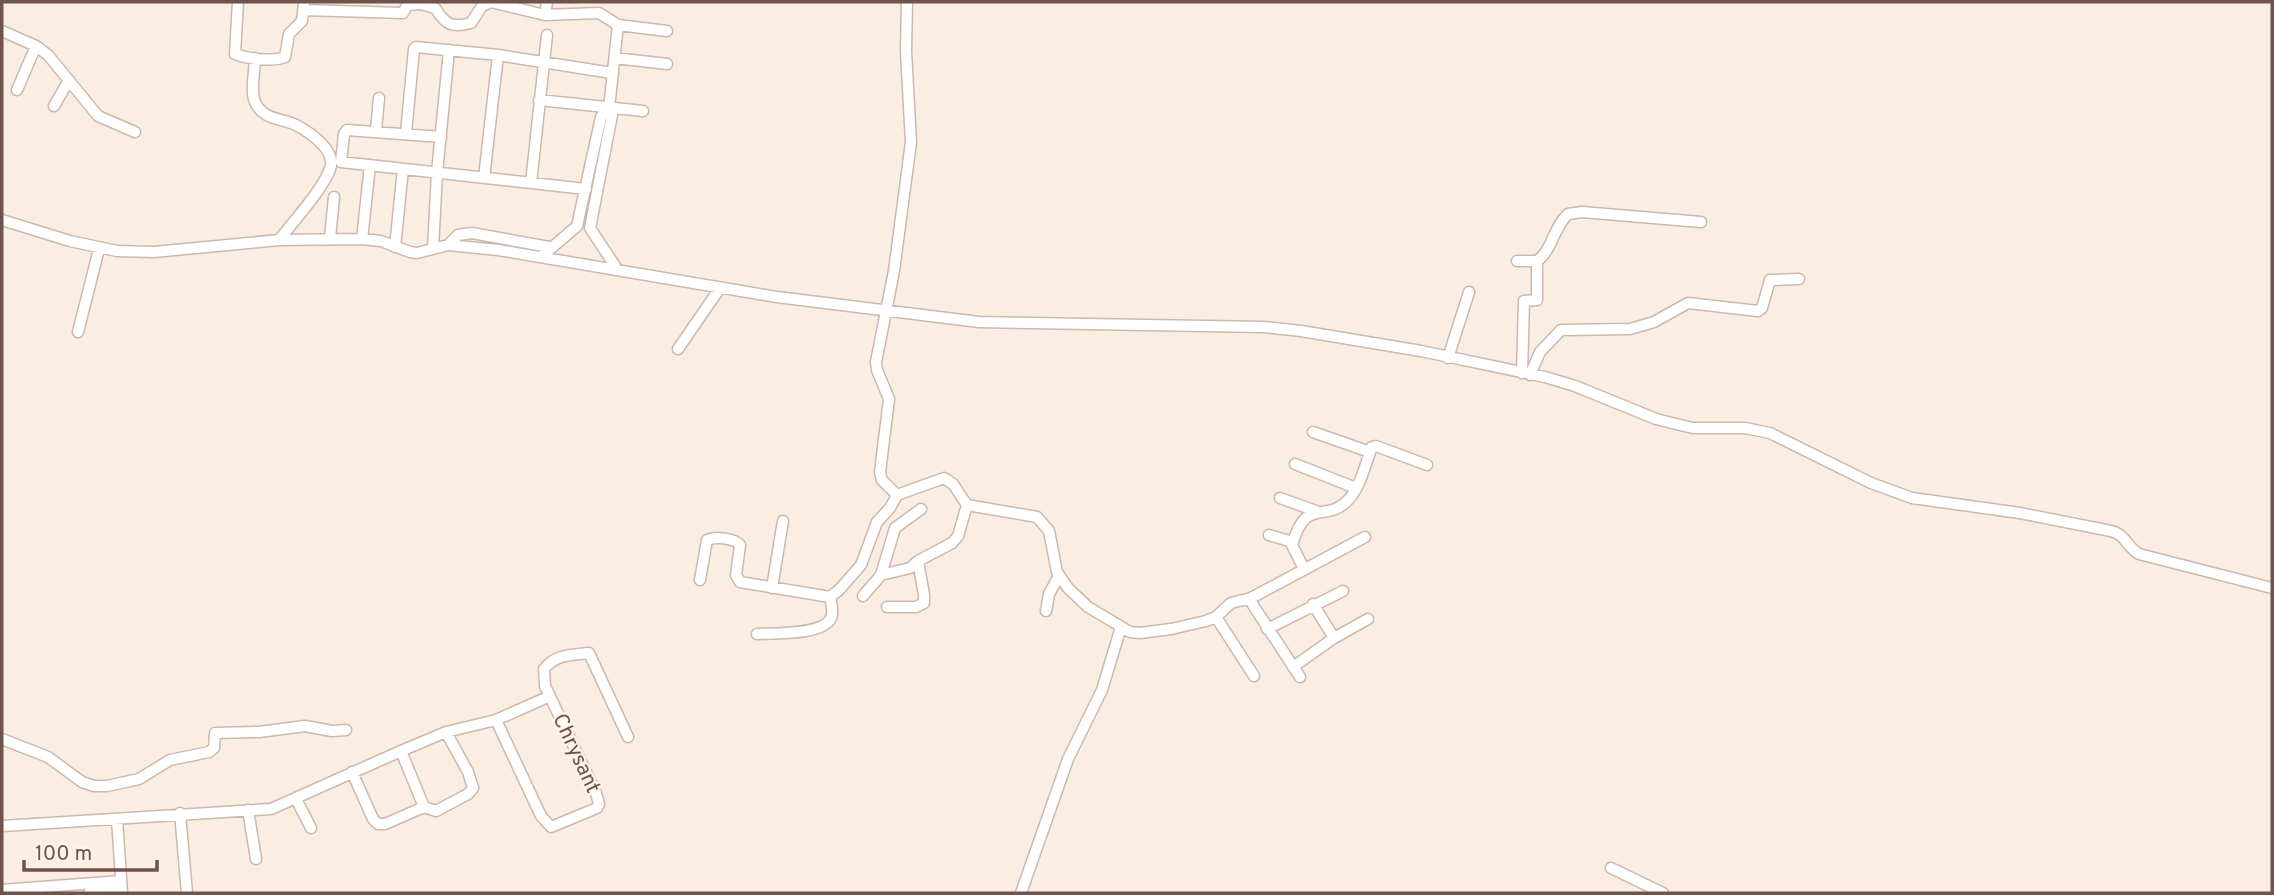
<svg xmlns="http://www.w3.org/2000/svg" width="2274" height="895" viewBox="0 0 2274 895" font-family="Overpass,sans-serif">
	<style>
		.lines { fill: none; stroke-linecap: round; stroke-linejoin: round }
		.street-casing { stroke: #cdb7ae; stroke-width: 13 }
		.street { stroke: #fff; stroke-width: 10 }
		.labels { text-anchor: middle; stroke-width: 5; stroke-linejoin: round; paint-order: stroke }
		.street-label { font-size: 21px; fill: #70534b; stroke: #fdf3e9 }
	</style>
	<rect width="100%" height="100%" fill="#faeee3"/>
	<g class="lines">
		<defs>
			<path id="street" d="M238,2L235,54C248,59 272,62 285,57L289,34L302,21L304,2
				M907,2L906,51L911,142L894,271L876,362L877,370L889,399L880,472L882,480L897,495L944,478L953,484L967,505L1037,517L1049,531L1057,572L1068,588L1088,607L1130,632L1140,633L1171,629L1206,621L1216,617L1231,603L1251,598L1365,537
				M409,5L420,4L435,8C446,25 451,28 471,23L482,6L491,2L545,15L599,13L618,25L667,31
				M304,10L403,13L409,2
				M545,15L547,2
				M2,31L36,46L48,55L98,116L135,132
				M255,58C255,71 250,90 255,102C263,120 281,118 296,125C311,133 337,151 330,169C323,189 293,222 279,240
				M615,58L667,64
				M17,90L36,46
				M539,100L643,111
				M54,106L69,80
				M376,131L379,98
				M406,133L414,49L416,47L498,55L612,73
				M441,137L347,130L344,134L341,162L586,189
				M484,178L498,55
				M531,183L547,35
				M2,220L70,241L117,251L154,252L279,240L362,239L381,241L410,252L417,253L448,245L498,250L777,297L979,322L1264,327L1301,331L1421,351L1545,377L1575,386L1656,419L1676,424L1693,428H1745L1770,433L1871,483L1912,498L2020,513L2111,531C2125,534 2127,547 2139,554L2272,588
				M330,238L334,197
				M362,239L370,165
				M448,245L458,235L472,233L549,247
				M395,247L403,169
				M433,249L437,173L449,50
				M541,257L577,226L601,117L609,108
				M1517,261H1537
				M615,266L590,228L612,115L609,108L618,25
				M78,332L99,249
				M678,349L720,288
				M1448,358L1469,292
				M1522,373L1524,301L1537,300V261C1552,251 1554,226 1568,214L1582,212L1701,222
				M1530,375L1540,352L1561,330L1630,329L1654,322L1688,303L1758,311L1762,308L1770,280L1799,279
				M1313,432L1370,452
				M1295,464L1356,488
				M1280,498L1316,511
				M1269,535L1293,542
				M1304,569L1292,545C1306,497 1323,522 1345,503C1360,491 1365,464 1372,447L1376,446L1427,465
				M881,575L910,568L918,561L952,543L958,536L967,505
				M700,580L707,540C715,536 734,538 740,545L736,575L740,582L830,597
				M772,588L783,521
				M863,596L881,575L895,528L921,509
				M830,597L839,590L861,565L877,522L890,508L897,495
				M1249,599L1300,677
				M1313,604L1334,638
				M887,607H916L924,603V595L918,561
				M1046,611L1049,594L1059,576
				M1216,617L1254,676
				M1267,629L1343,591
				M757,634C773,633 828,636 832,615C833,610 831,602 830,597
				M1293,667L1334,638L1368,619
				M496,720L541,816L551,827L597,808L599,804L596,793L545,686L544,669C556,654 572,655 589,653L628,737
				M2,739L48,757L82,782L94,786H107L139,779L170,760L209,752L214,748L215,733L259,732L305,726L332,731L346,730
				M401,751L424,807
				M352,772L373,819L378,824H385L424,807L436,811L468,794L473,788L468,772L446,732
				M296,799L311,828
				M248,810L256,859
				M180,813L187,893
				M117,819L122,893
				M2,826L271,809L401,751L446,732L496,720L550,696
				M1611,868L1663,893
				M2,890L121,881
				M89,893L122,891
				M1021,893L1068,759L1102,690L1121,627"/>
		</defs>
		<use href="#street" class="street-casing"/>
		<use href="#street" class="street"/>
	</g>
	<g class="labels">
		<g class="street-label">
			<text transform="translate(577 753) rotate(65)" y="7">Chrysant</text>
		</g>
	</g>
	<rect width="2274" height="895" fill="none" stroke="#70534b" stroke-width="7"/>
	<path d="M24 860v10h133v-10" fill="none" stroke="#70534b" stroke-width="3.5"/>
	<text x="35" y="860" font-size="21" fill="#70534b" stroke="#fdf3e9" stroke-width="5" paint-order="stroke">100 m</text>
</svg>
